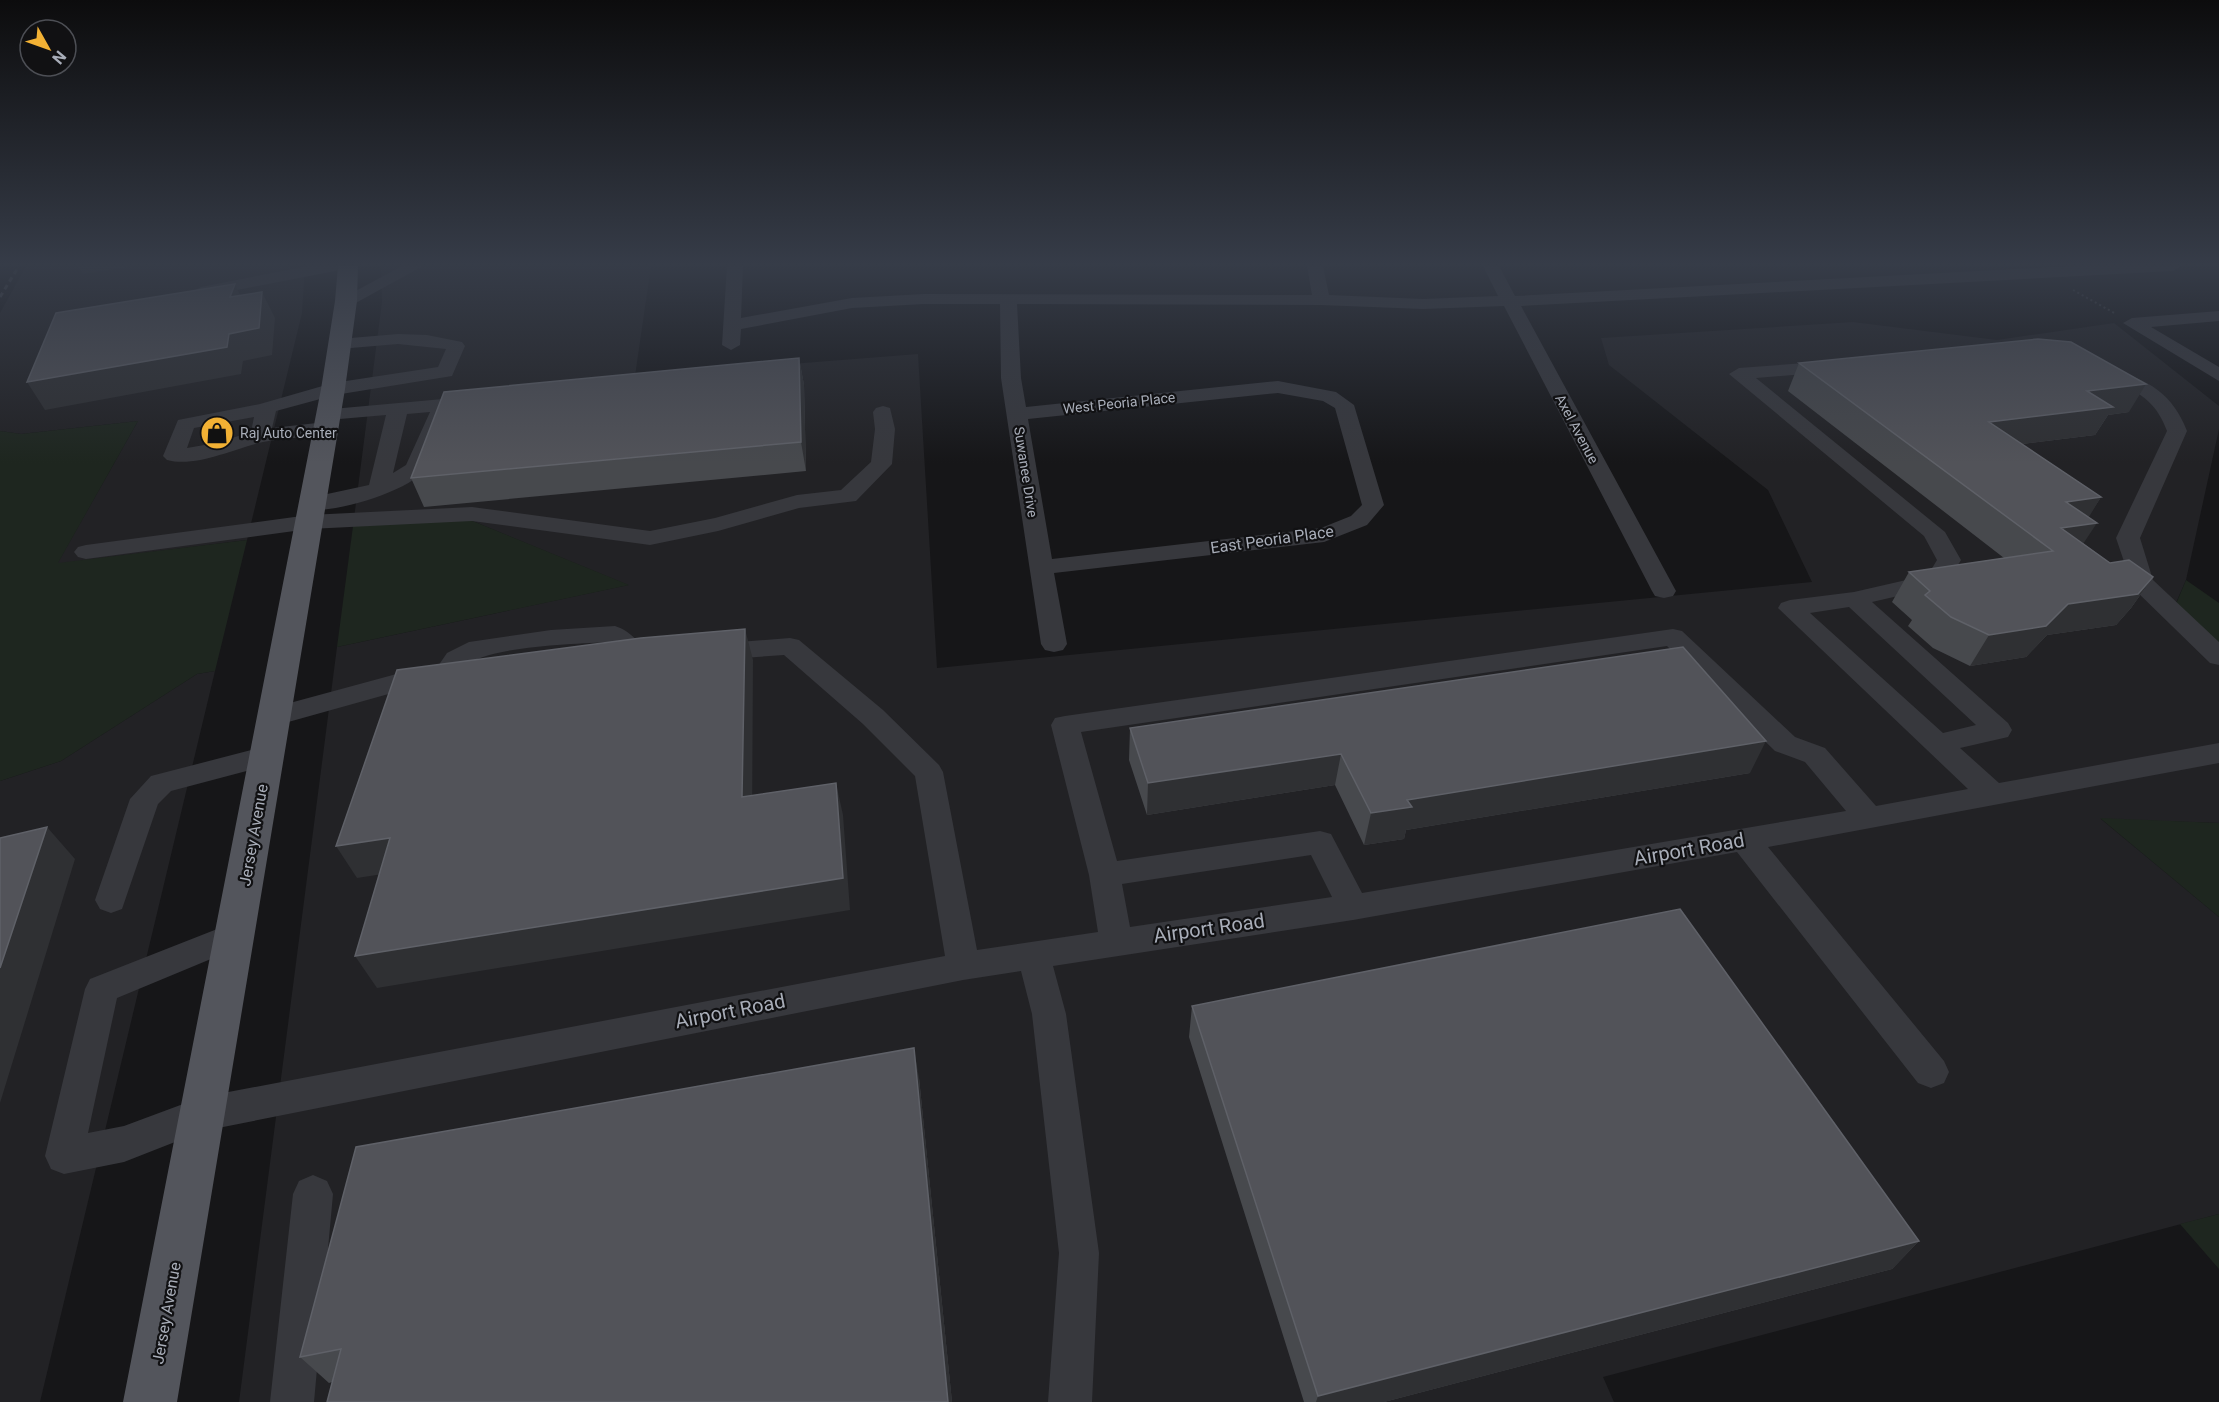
<svg xmlns="http://www.w3.org/2000/svg" width="2219" height="1402" viewBox="0 0 2219 1402" font-family="Roboto,sans-serif">
	<style>
		.built { fill: #222225 }
		.green { fill: #1e261f }
		.lines { fill: none; stroke-linecap: round; stroke-linejoin: round }
		.path { stroke: #3d3f44; stroke-width: 2; stroke-dasharray: 2 3; stroke-linecap: butt }
		.minor { fill: #37383d; fill-rule: evenodd }
		.major { fill: #53555c; fill-rule: evenodd }
		.rail { stroke: #4a4c52; stroke-width: 3; stroke-dasharray: 5 4; stroke-linecap: butt }
		.wall { fill: #47494d }
		.shaded-wall { fill: #2f3033 }
		.building { fill: #525359; stroke: #5f6168; stroke-width: 1.5 }
		.labels { text-anchor: middle; stroke-width: 4.5; stroke-linejoin: round; paint-order: stroke }
		.far-street-label { font-size: 14px; fill: #a8adb8; stroke: #111113 }
		.far-poi-label { font-size: 14px; fill: #a8adb8; stroke: #111113; text-anchor: start }
		.street-label { font-size: 16px; fill: #a8adb8; stroke: #111113 }
		.near-street-label { font-size: 20px; fill: #a8adb8; stroke: #111113 }
	</style>
	<rect width="100%" height="100%" fill="#161618"/>
	<path class="built" d="M26,266H305L302,313L247,540L57,564L138,421L21,434L0,431V313Z
		M381,266H651L635,376L918,354L937,668L1812,582L1768,490L1609,365L1601,338L1853,322L1997,340L2114,323L2219,406V429L2186,580L2176,603L2219,644V823L2101,819L2219,917V1214L1603,1377L1614,1402H239L337,647L628,585L453,513L353,526L382,302Z
		M215,671L40,1402H0V781L61,761L197,674Z"/>
	<path class="green" d="M138,421L58,563L247,540L215,671L197,674L61,761L0,781V431L21,434Z
		M453,513L629,585L337,647L353,526Z
		M2186,580L2219,603V644L2176,604Z
		M2100,818L2219,823V917Z
		M2219,1214V1269L2180,1224Z"/>
	<g class="lines">
		<path class="path" d="M2073,290L2116,314"/>
		<path class="minor" d="M308,266H343L335,271L201,297L192,292L201,287Z
			M402,266H423L352,305L346,306L337,301Z
			M727,266H743L741,318L852,298L924,294L1312,295L1307,266H1323L1329,295L1423,299L1498,296L1483,266H1499L1515,296L2073,266H2181L2173,271L1521,306L1676,591L1673,596L1664,598L1655,596L1652,591L1504,306L1423,309L1321,305L1017,304L1021,378L1026,407L1278,381L1336,392L1354,405L1384,505L1367,525L1324,542L1054,573L1067,644L1063,650L1054,652L1045,650L1041,644L1001,378L1000,304H924L852,308L741,329L740,345L731,350L722,345ZM1278,393L1323,401L1335,408L1362,505L1351,516L1321,528L1052,559L1028,419Z
			M2219,311V321L2151,327L2219,367V381L2123,323L2132,318Z
			M398,334L427,335L462,342L465,346L452,376L335,395L276,411L272,428L326,422L333,424L336,428L333,432C310,438 286,437 263,442C235,448 196,468 167,460L163,456L178,420L260,404L333,383L438,367L446,349L398,344L339,349L330,344L339,339ZM254,417L251,432L216,443L187,448L194,428Z
			M1833,361L1840,363L1842,367L1840,371L1756,378L1945,532L1961,560L1946,585L1872,602L2008,723L2012,730L2008,737L1960,748L1999,783L2219,743V763L1768,847L1944,1061L1949,1072L1944,1083L1931,1088L1918,1083L1737,852L1353,920L1053,966L1066,1014L1099,1253L1092,1402H1048L1059,1253L1032,1014L1021,971L963,980L203,1131L124,1162L64,1174L51,1169L45,1156L85,989L90,979L235,922L247,926L251,935L247,944L117,998L88,1133L124,1126L202,1097L945,956L915,776L863,724L784,655L714,660L705,658L701,652L705,646L714,644L790,638L799,640L883,710L939,765L943,772L977,950L1098,932L1089,875L1051,725L1055,718L1065,716L1673,629L1682,631L1795,737L1825,748L1876,806L1968,789L1778,608L1781,603L1790,600L1854,592L1928,575L1937,560L1924,536L1729,374L1739,368ZM1849,607L1976,725L1943,733L1810,613ZM1667,646L1775,751L1805,762L1846,811L1362,893L1331,834L1320,831L1117,861L1081,732ZM1311,855L1332,897L1130,927L1122,884Z
			M2111,370C2148,379 2173,394 2187,431L2140,538L2153,580L2219,642V665L2210,663L2133,588L2116,538L2167,431C2158,406 2143,393 2118,384C2111,382 2106,382 2101,376L2104,372Z
			M443,399L450,401L453,405C446,420 432,463 422,473C402,493 331,515 304,509L301,504L304,499L369,485L386,415L328,420L321,418L318,414L321,410ZM430,412L406,465L393,473L407,414Z
			M883,406L890,408L895,429L892,464L856,501L799,508L718,531L650,545L472,521L309,529L86,559L78,557L74,552L78,547L86,545L309,515L472,507L650,531L715,518L797,495L841,490L871,462L875,429L873,412L876,408Z
			M615,626C629,630 643,645 651,658L647,664C628,669 621,655 609,642C577,644 485,646 464,667L485,668L489,674L485,680C467,685 448,687 436,669L447,653L469,642L551,630Z
			M426,666L435,669L439,675L435,681L274,726L264,724L260,717L264,710Z
			M267,746L277,749L281,756L277,763L171,791L158,804L122,909L111,913L100,909L95,900L130,799L151,776Z
			M313,1175L327,1181L333,1194L314,1402H270L293,1194L299,1181Z"/>
		<path class="major" d="M338,266H358L357,301L345,389L177,1402H123L321,389L335,301Z"/>
		<path class="rail" d="M0,297L19,266"/>
	</g>
	<path class="wall" d="M799,358L804,385L806,471L424,507L411,478Z
		M1799,363L2129,412L2108,415L2095,435L2022,444L2101,497L2088,517L2083,543L2110,563L2153,577L2131,608L2116,625L2047,635L2026,657L1970,666L1933,648L1908,626L1912,620L1892,602L1909,572L2004,558L1788,391Z
		M1130,728L1750,773L1406,830L1404,839L1364,845L1335,785L1147,815L1129,760Z
		M1192,1006L1919,1241L1892,1269L1384,1402H1304L1189,1037Z
		M919,1078L952,1402H327L332,1382L329,1383L300,1357Z"/>
	<path class="shaded-wall" d="M78,266H134L83,274Z
		M235,284L247,310L230,297Z
		M262,292L275,318L272,355L243,361L241,374L45,410L27,382L229,334Z
		M799,358L804,385L806,471L801,442Z
		M2146,384L2129,412L2108,415L2095,435L1974,450L1989,422L2087,391Z
		M2101,497L2084,525L2097,523L2077,553L2053,551L2066,502Z
		M2153,577L2131,608L2116,625L2047,635L2026,657L1970,666L1989,635L2068,604Z
		M745,629L753,660L752,829L742,797Z
		M1766,741L1750,773L1406,830L1404,839L1364,845L1371,813L1407,800Z
		M1341,754L1335,785L1147,815L1148,783Z
		M836,783L843,815L850,910L377,988L355,956Z
		M47,827L75,859L0,1103V968Z
		M390,838L409,870L357,878L336,846Z
		M914,1048L919,1078L952,1402H948Z
		M1919,1241L1892,1269L1384,1402H1316L1318,1396Z"/>
	<path class="building" d="M235,284L230,297L262,292L259,328L229,334L227,347L27,382L56,313Z
		M2038,339L2071,342L2146,384L2087,391L2113,407L1989,422L2101,497L2066,502L2097,523L2061,528L2110,563L2129,560L2153,577L2138,594L2068,604L2046,626L1989,635L1951,617L1925,595L1930,591L1909,572L2053,551L1799,363Z
		M799,358L801,442L411,478L444,392Z
		M745,629L742,797L836,783L843,878L355,956L390,838L336,846L397,670L641,638Z
		M1683,647L1766,741L1407,800L1412,807L1371,813L1341,754L1148,783L1130,728Z
		M47,827L0,968V838Z
		M1680,909L1919,1241L1318,1396L1192,1006Z
		M914,1048L948,1402H327L341,1349L300,1357L356,1147Z"/>
	<linearGradient id="sky" x2="0" y2="1"><stop stop-color="#0c0c0d"/><stop offset="0.57" stop-color="#363c48"/><stop offset="1" stop-color="#363c48" stop-opacity="0"/></linearGradient>
	<rect width="2219" height="463" fill="url(#sky)"/>
	<defs>
		<symbol id="shop-disc" viewBox="-11 -11 22 22"><circle r="9.5" fill="#f2b134" stroke="#111113"/><path d="M-5-2.5h2.3a2.7 3.5 0 0 1 5.4 0H5L5.5 6h-11ZM-1.5-2.5h3a1.5 2.3 0 0 0-3 0Z" fill="#111"/></symbol>
	</defs>
	<g fill-rule="evenodd">
		<use href="#shop-disc" x="198" y="414" width="38" height="38"/>
	</g>
	<g class="labels">
		<g class="far-street-label">
			<text transform="translate(1119 403) rotate(-6)" y="5">West Peoria Place</text>
			<text transform="translate(1577 429) rotate(62)" y="5">Axel Avenue</text>
			<text transform="translate(1026 472) rotate(81)" y="5">Suwanee Drive</text>
		</g>
		<g class="far-poi-label">
			<text x="240" y="438">Raj Auto Center</text>
		</g>
		<g class="street-label">
			<text transform="translate(1272 539) rotate(-8)" y="6">East Peoria Place</text>
			<text transform="translate(253 835) rotate(-80)" y="6">Jersey Avenue</text>
			<text transform="translate(166 1313) rotate(-80)" y="6">Jersey Avenue</text>
		</g>
		<g class="near-street-label">
			<text transform="translate(1689 849) rotate(-10)" y="7">Airport Road</text>
			<text transform="translate(1209 928) rotate(-8)" y="7">Airport Road</text>
			<text transform="translate(730 1011) rotate(-11)" y="7">Airport Road</text>
		</g>
	</g>
	<g transform="translate(48 48) rotate(130)"><circle r="28" fill="#111113" stroke="#4d4f55" stroke-width="1.5"/>
	<path d="M0-4.5L10 22L0 15L-10 22Z" fill="#f2b134"/>
	<text y="-9" font-size="16" font-weight="bold" text-anchor="middle" fill="#a8adb8">N</text>
	</g>
</svg>
